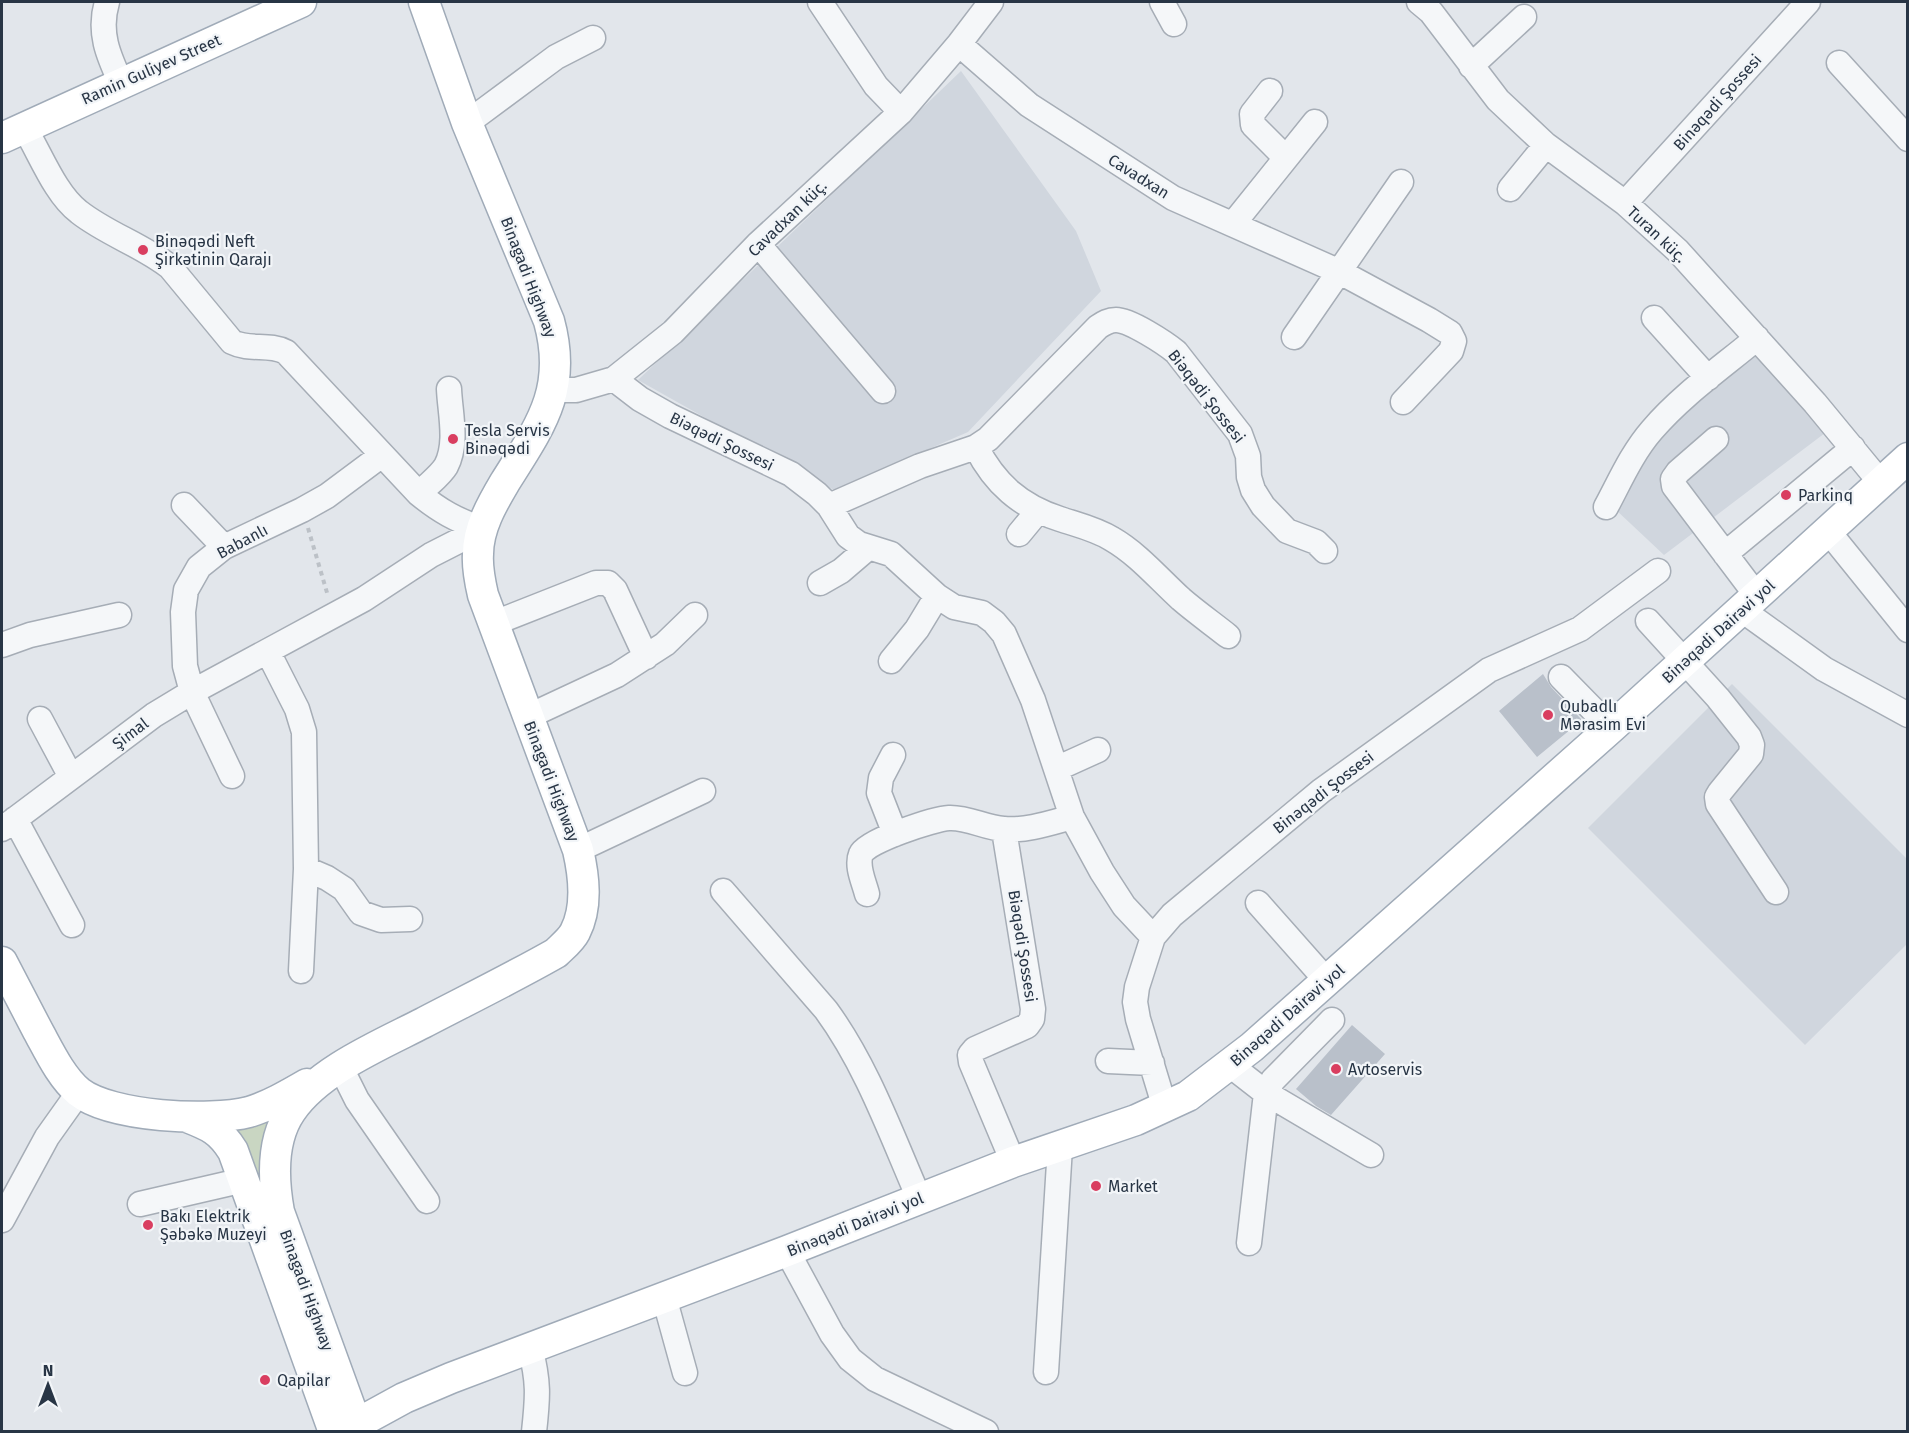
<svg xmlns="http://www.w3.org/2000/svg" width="1909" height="1433" viewBox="0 0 1909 1433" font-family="'Fira Sans',sans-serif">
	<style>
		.built { fill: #d0d6de }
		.green { fill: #c9d6c2 }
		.building { fill: #b9c0ca }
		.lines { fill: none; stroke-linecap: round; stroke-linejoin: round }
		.minor-casing { stroke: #a6adb6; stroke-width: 27 }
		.major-casing { stroke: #a0abb8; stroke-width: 33 }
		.path { stroke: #bcc1c7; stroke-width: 4; stroke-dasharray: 4.5 4.5; stroke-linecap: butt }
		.minor { stroke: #f5f7f9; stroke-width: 24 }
		.major { stroke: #fff; stroke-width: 30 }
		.poi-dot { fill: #d93e60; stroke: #f2f5f8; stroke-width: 2 }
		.labels { text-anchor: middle; stroke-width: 4.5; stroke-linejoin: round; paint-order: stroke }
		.street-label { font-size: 16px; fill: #283545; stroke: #f2f5f8 }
		.poi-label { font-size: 16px; fill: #283545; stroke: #f2f5f8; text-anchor: start }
	</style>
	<rect width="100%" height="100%" fill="#e2e6eb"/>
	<path class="built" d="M961,71L1076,231L1101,291L968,432L834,490L638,380Z
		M1757,351L1825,433L1664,555L1615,509L1656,437Z
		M1732,684L1907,859V944L1805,1045L1588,828Z"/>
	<path class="green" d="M278,1109L268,1211L255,1165L242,1140L228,1126Z"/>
	<path class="building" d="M1543,674L1551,687L1582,720L1537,757L1499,711Z
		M1352,1025L1385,1054L1331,1115L1316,1106L1296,1089Z"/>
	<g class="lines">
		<defs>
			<path id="minor" d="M107,2C98,32 108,55 121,83
				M820,2L876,86L901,112
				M1162,2L1174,24
				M1419,2L1431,12L1498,100L1546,145L1625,203L1678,251L1815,403L1881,483
				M959,44L1029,105L1173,198L1340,272L1429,320L1450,333L1454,341L1451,351L1403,402
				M1839,63L1908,139
				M1471,66L1524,17
				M1270,91L1252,114L1253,125L1286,158
				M467,123L556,57L593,38
				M24,127C40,153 55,194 79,212C107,234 142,245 170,267L232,342C250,351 269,343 286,352L419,494C440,511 456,520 482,529
				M1510,189L1546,145
				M1625,203L1808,2
				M1233,224L1315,122
				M758,244L883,391
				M1654,318L1708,378
				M1294,337L1401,182
				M614,379L640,399L670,416L791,474L817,494L829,506L848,536L859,544L891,554L937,596L954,607L982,613L994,622L1004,634L1033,700L1072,817L1102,872L1124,906L1153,937
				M553,390H576L614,379L673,332L758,244L901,112L959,44L991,2
				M1716,439L1678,472L1673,479L1674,486L1757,596
				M976,447C995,484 1020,506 1060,519C1078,525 1096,529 1112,539C1138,554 1159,579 1181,599C1196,612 1213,624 1228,636
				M419,494C427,485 440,476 446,466C458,443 450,413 449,389
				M184,505L224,547
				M829,506L920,466L976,447L988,439L1098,327C1104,323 1109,320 1116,320C1130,320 1165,343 1176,352L1240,434L1248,456L1249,477L1253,490L1263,506L1287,531L1316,542L1325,551
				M1606,507C1620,481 1632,453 1652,430C1682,395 1721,368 1757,338
				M1828,531L1908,630
				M1019,534L1038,511
				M1725,554L1853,448
				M820,583L841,571L869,547
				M1742,610L1824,669L1908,715
				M1648,621L1718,698L1749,737L1752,745L1751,754L1720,792L1717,797L1718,804L1776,892
				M492,624L596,583H608L615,590L646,657
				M2,645L30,635L119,615
				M268,652L297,709L304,732L306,869L301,971
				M891,661L917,629L937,596
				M1561,677L1611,728
				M527,717L617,675L665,644L695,615
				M40,719L71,777
				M893,755L881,778L879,793L895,834
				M1056,769L1098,750
				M232,776L192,692L185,666L183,612L186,590L199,567L224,547L302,510L327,496L382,455
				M15,819L72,925
				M2,829L154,715L192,692L364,599L431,555L482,529
				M1004,830L1033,1009L1032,1019L1027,1026L975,1049L970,1055L971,1062L1013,1162
				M578,850L703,791
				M306,869L327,878L344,889L361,913L381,920L410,919
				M723,891L826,1010C867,1066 891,1134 919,1198
				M867,894C864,882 856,866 861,854C866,841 934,819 949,818C968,817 985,828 1004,829C1026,831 1050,823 1072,817
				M1258,903L1327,981
				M1108,1061L1152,1063
				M1230,1065L1266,1093L1371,1155
				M340,1066L357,1100L427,1201
				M1165,1108L1138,1019L1135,1002L1137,987L1153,937L1172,915L1321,791L1489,670L1580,629L1658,571
				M140,1204L244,1180
				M2,1220L47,1137L79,1092
				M1249,1243L1266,1093L1273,1080L1332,1020
				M787,1251L832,1334L850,1359L875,1379L986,1432
				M664,1297L685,1373
				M530,1347C539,1382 538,1396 534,1432
				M1046,1372L1060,1147"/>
			<path id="major" d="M2,138L301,2
				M2,962C14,985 26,1008 38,1031C49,1051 61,1077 79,1092C111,1117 210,1122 249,1112C269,1106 288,1095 307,1084
				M187,1117C210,1126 220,1130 233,1151L334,1432
				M342,1432L404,1398L451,1378L787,1251L1013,1162L1136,1120L1188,1096L1252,1047L1611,728L1908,458
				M359,1432L279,1212C273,1179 271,1140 291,1111C318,1071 380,1045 423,1023C467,1000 512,978 556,953C562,947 571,940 575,932C588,907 584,876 578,850L483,595C480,582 477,568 478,554C478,528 492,504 505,482C540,426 568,390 549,321L467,123L424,2"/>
		</defs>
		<use href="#minor" class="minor-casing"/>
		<use href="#major" class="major-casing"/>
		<path class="path" d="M308,528L328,596"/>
		<use href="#minor" class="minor"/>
		<use href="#major" class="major"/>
	</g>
	<g class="poi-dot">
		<circle cx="143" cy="250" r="6"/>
		<circle cx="453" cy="439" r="6"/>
		<circle cx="1786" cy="495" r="6"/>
		<circle cx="1548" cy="715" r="6"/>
		<circle cx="1336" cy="1069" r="6"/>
		<circle cx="1096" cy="1186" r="6"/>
		<circle cx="148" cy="1225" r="6"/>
		<circle cx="265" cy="1380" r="6"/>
	</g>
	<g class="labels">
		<g class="street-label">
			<text transform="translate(151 69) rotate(-24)" y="6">Ramin Guliyev Street</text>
			<text transform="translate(1717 102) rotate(-48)" y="6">Binəqədi Şossesi</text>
			<text transform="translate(1139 176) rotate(32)" y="6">Cavadxan</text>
			<text transform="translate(787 218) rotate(-44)" y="6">Cavadxan küç.</text>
			<text transform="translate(1657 234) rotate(43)" y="6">Turan küç.</text>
			<text transform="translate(529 277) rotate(69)" y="6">Binagadi Highway</text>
			<text transform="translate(1207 396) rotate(52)" y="6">Biəqədi Şossesi</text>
			<text transform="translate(722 441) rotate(26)" y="6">Biəqədi Şossesi</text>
			<text transform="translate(242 541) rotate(-28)" y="6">Babanlı</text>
			<text transform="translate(1718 631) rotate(-42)" y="6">Binəqədi Dairəvi yol</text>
			<text transform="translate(130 733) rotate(-37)" y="6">Şimal</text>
			<text transform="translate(552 781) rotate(69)" y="6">Binagadi Highway</text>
			<text transform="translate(1323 792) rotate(-38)" y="6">Binəqədi Şossesi</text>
			<text transform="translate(1023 946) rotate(81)" y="6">Biəqədi Şossesi</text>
			<text transform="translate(1287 1015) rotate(-41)" y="6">Binəqədi Dairəvi yol</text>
			<text transform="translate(855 1224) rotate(-22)" y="6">Binəqədi Dairəvi yol</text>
			<text transform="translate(307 1290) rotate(70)" y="6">Binagadi Highway</text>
		</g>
		<g class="poi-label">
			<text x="155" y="247">Binəqədi Neft<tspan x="155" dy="18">Şirkətinin Qarajı</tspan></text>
			<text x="465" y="436">Tesla Servis<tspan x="465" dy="18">Binəqədi</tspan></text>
			<text x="1798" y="501">Parkinq</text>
			<text x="1560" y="712">Qubadlı<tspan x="1560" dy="18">Mərasim Evi</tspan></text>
			<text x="1348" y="1075">Avtoservis</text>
			<text x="1108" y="1192">Market</text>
			<text x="160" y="1222">Bakı Elektrik<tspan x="160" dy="18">Şəbəkə Muzeyi</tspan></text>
			<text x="277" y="1386">Qapilar</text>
		</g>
	</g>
	<rect width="1909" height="1433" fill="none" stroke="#283545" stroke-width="6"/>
	<g transform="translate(48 1385)" stroke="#f2f5f8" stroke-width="4.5" paint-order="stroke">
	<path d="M0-4.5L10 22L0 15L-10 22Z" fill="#283545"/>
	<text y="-9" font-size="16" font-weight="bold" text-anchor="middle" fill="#283545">N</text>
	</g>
</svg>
